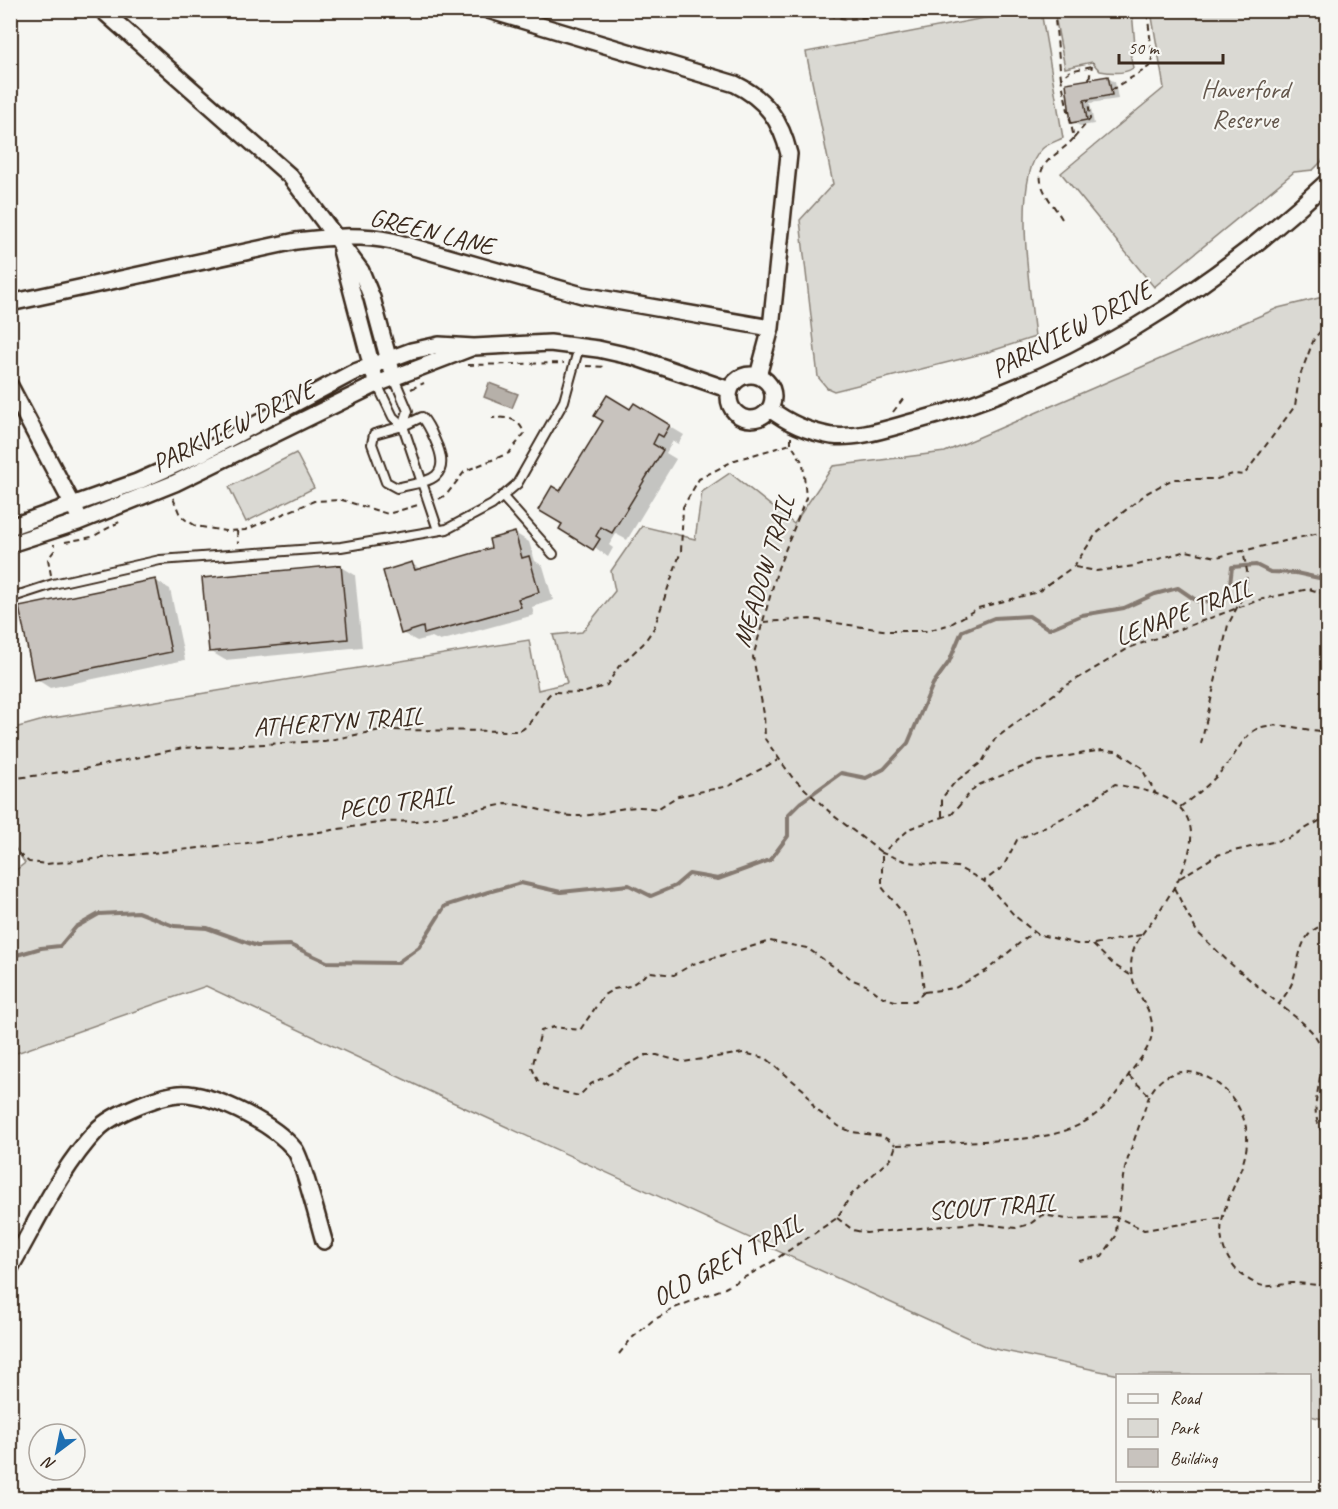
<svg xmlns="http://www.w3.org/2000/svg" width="1338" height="1509" viewBox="0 0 1338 1509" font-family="Caveat,sans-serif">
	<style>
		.green { fill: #dad9d3; stroke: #8a8278; stroke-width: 1.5 }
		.water { fill: #b6b0a9; stroke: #857a71; stroke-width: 1.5 }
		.shadow { fill: #0003 }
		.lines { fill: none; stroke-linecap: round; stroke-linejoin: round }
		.stream { stroke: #857a71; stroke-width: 4 }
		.building { fill: #c8c3be; stroke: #3b2a1e; stroke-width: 1.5 }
		.service-casing { stroke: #3b2a1e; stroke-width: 12 }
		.minor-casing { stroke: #3b2a1e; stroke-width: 20 }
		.path { stroke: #3b2a1e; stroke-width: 2; stroke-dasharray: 6 4.5; stroke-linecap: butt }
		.service { stroke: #f6f6f2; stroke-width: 8 }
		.minor { stroke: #f6f6f2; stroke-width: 15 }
		.labels { text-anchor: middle; stroke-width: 4.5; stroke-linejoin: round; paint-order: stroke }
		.park-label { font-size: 26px; fill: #63564b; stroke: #f6f6f2 }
		.street-label { font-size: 26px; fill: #3b2a1e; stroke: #f6f6f2 }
	</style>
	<rect width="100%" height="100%" fill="#f6f6f2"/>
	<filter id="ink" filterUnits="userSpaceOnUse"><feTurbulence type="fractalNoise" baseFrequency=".0167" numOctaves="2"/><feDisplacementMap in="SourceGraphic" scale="12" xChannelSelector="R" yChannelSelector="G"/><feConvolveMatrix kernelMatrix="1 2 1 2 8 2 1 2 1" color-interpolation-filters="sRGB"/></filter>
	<g filter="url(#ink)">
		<path class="green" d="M1021,11H1041L1063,138C1057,141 1047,144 1042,149C1011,177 1031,296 1035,337L985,353L834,391L827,388L818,377L800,220L833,184L806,52Z
			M1054,11H1132L1135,46L1130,52L1133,68C1125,74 1111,73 1100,71L1092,62L1065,68Z
			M1151,11H1328L1327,156L1313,170L1294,172L1154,287L1061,173L1164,88Z
			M1327,296V1420L1310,1416V1376L1119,1375L990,1348L448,1100L206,986L11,1055V874L25,863L11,842V729L47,719L529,640L538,690L567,683L553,635L582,632L615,591L611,571L642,526L695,539L702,492L730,473L794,524L833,466L945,452L1278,308Z
			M296,453L314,488L246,522L229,487Z"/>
		<path class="water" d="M489,383L518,394L512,408L484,397Z"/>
		<path class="shadow" d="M1108,78L1115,82L1118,99L1090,103L1094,124L1080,126L1073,122L1067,84Z
			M634,405L684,435L678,444L673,441L666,453L676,459L627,540L616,534L609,545L613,548L608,557L564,524L561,493Z
			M515,533L529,542L535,561L543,566L553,600L532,607L534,615L440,641L432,637L417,641L402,633L412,564L422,570L493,549Z
			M340,566L355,575L362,647L225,660L210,651Z
			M156,581L170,589L185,660L50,688L36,679Z
			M10,700L14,710L10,712Z"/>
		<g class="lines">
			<path class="stream" d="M10,957L41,948L60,946L76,927L99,914L138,912L174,926L207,928L257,946L290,945L327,962L397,963L419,947L445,906L488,892L521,883L561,892L629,885L651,896L675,886L689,874L718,879L770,860L788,836V815L801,802L841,773L866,778L884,769L908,743L933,684L949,662L962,631L994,618L1029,616L1049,629L1082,615L1124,608L1155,594L1178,588L1197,601L1219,602L1230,584L1232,567L1256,565L1270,572L1296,573L1328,580"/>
		</g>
		<path class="building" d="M1108,76L1112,95L1084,100L1087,120L1071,123L1066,83Z
			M607,395L630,409L634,403L670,425L663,437L658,434L653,444L663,450L612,533L601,527L596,536L600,539L593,550L559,529L562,524L538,510L552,486L560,491L603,421L594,416Z
			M515,532L522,558L529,556L539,592L518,599L521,607L424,634L423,627L401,634L383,571L412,562L415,570L491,548L489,539Z
			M341,565L348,639L209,652L202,578Z
			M156,579L171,652L34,680L19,607Z"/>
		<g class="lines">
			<defs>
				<path id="service" d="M394,378L408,411L403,426
					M377,384L393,417L403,426L438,530
					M422,417C430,426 433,436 438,447C451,482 424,481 397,488L386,482L372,444L374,434L403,426Z
					M502,496L553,554
					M10,598L53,584L160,560L341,547L447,529L492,505L517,484L564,401L579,347"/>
				<path id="minor" d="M102,10L290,176L361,271L372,298L391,368
					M488,10L735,84C766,99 781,121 789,154L771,328L758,376
					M341,250L374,375
					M10,303L296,241C329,237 359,234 392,241L582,295L771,328
					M729 397a22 22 0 1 1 44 0a22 22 0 1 1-44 0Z
					M10,386L77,513
					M770,409C788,423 809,432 832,436C859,439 889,428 916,421C1070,380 1212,290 1328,181
					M10,527L137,482L202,453L352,373L411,351L439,345L474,347L550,343L598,349L634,357L730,390
					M10,544L78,522L175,483L377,384L471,348
					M10,1268C37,1222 60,1169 97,1130C112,1114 166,1091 188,1094C221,1098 274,1124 295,1150C303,1161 319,1224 324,1241"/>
			</defs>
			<use href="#service" class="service-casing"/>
			<use href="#minor" class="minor-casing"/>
			<path class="path" d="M820,10C843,26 877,16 902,10
				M1054,10L1061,78
				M1089,79L1092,66
				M1111,91C1124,80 1140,75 1153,63L1147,10
				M1074,138L1090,119L1088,99
				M1062,219C1049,197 1027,178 1052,157C1061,150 1067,146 1074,138L1061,78L1070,71L1092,66L1093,62
				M468,365L564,363
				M586,366L607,367
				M411,389L424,383
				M893,412L903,399L907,398
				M791,437V444L803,463L806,498L778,568L753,657L764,714L765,739L792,777L834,816L882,853V887L906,917L920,952L924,992L915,1001H895L883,997L866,985L853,980L807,948L770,941L693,964L674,975L650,972L630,986L614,989L604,995L580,1030L554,1027L541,1031L532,1068L538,1081L551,1089L579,1096L591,1084L646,1055H657L683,1062L743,1053L766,1058L806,1092L815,1109L840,1127L852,1132L882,1136L896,1145
				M173,498L180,515L186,520L196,526L225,531L245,530L314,501L342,500L388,514L418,505
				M439,499L447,494L465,471L509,453L524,434C521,419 506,416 492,418
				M237,531L238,543
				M65,542L92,537L121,521
				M1075,567L1096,571L1134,566L1186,551L1217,557L1319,533L1328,526
				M51,575L48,559L54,551V544
				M764,622L810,619L889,631H927L951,624L978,608L1038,592L1074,566L1096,534L1147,493L1173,479H1217L1233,474L1244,475L1295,406L1299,378L1314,339L1328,322
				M1201,744L1228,625L1246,590L1247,571L1243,551
				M10,779L84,769L183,748L324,741L381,730L519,731C534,725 539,703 552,692L583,693L607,685L619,666L643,644L654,628L681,551L683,507L699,479L735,460L791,444
				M1180,807C1197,795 1212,782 1225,767C1239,752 1244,729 1267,726C1288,723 1307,732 1328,731
				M942,816V798L955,782L982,762L995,739L1062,688L1129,648L1259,600L1309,589L1328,595
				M10,847L29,862L46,864L247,843L385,822L416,821L506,804C530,804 551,816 575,816C605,816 625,802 657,809L678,796L729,786L778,760
				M1180,878L1217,855L1289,838L1328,816
				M1174,888L1197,932L1231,964L1279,1004
				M1328,924C1297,931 1301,959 1292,983C1289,990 1284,997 1279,1004C1293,1016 1316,1029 1321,1048C1322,1052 1321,1058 1321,1062C1321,1097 1305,1109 1328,1142
				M1094,944L1141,935
				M1130,975L1113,964L1092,944H1077L1037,934L1015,916L984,881L957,867L908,862L882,853L911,828L952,814L976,786L1035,762L1102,750L1117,751L1141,767L1156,794
				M924,992L955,988L986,971L1033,932
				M1129,1076L1148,1094
				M897,1145C926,1144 955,1142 984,1141C1048,1138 1092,1137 1128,1076C1137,1062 1150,1050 1152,1033C1155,1001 1123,991 1133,952C1138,936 1151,923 1160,910C1181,878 1216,821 1164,797C1149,790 1131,788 1115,784L1075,812L1017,840L1003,867L984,881
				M837,1218L853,1230L866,1233L976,1223L1016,1228L1030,1224L1042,1215L1067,1219L1117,1217C1121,1203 1121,1191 1123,1177C1128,1154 1138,1131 1145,1108C1162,1046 1229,1073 1244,1120C1262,1173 1194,1214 1234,1267C1240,1274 1254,1285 1264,1286C1273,1287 1282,1284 1291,1283C1303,1283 1315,1285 1328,1286
				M1079,1261L1102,1256L1116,1236L1117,1217L1144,1230L1220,1218
				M619,1354L632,1338L652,1321L677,1307L725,1288L767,1265L837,1218L851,1195L892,1157L896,1145"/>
			<use href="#service" class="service"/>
			<use href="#minor" class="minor"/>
		</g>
	</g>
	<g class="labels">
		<g class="park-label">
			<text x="1245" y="98">Haverford<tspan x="1245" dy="30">Reserve</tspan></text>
		</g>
		<g class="street-label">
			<text transform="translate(432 231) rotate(14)" y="9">GREEN LANE</text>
			<text transform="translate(1071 329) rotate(-28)" y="9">PARKVIEW DRIVE</text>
			<text transform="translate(233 426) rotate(-26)" y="9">PARKVIEW DRIVE</text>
			<text transform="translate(763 571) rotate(-73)" y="9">MEADOW TRAIL</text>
			<text transform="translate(1183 612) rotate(-21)" y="9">LENAPE TRAIL</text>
			<text transform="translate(338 721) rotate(-4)" y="9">ATHERTYN TRAIL</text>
			<text transform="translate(396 802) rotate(-8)" y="9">PECO TRAIL</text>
			<text transform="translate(992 1206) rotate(-4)" y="9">SCOUT TRAIL</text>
			<text transform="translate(727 1260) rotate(-28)" y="9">OLD GREY TRAIL</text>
		</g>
	</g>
	<rect width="1338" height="1509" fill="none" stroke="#f6f6f2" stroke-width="36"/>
	<rect x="18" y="18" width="1302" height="1473" fill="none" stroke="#3b2a1e" stroke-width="2" filter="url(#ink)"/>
	<rect x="1116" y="1374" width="195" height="108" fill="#f6f6f2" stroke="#aba49d" stroke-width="1.5"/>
	<rect x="1128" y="1394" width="30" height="9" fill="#f6f6f2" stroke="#aba49d" stroke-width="1.5"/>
	<text x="1170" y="1404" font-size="18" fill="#3b2a1e">Road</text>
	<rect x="1128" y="1419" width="30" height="18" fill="#dad9d3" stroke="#aba49d" stroke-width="1.5"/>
	<text x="1170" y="1434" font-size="18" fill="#3b2a1e">Park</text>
	<rect x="1128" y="1449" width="30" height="18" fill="#c8c3be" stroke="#aba49d" stroke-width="1.5"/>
	<text x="1170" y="1464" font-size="18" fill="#3b2a1e">Building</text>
	<g transform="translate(57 1452) rotate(212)"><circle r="28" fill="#f6f6f2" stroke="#aba49d" stroke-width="1.5"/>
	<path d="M0-4.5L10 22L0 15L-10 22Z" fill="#1f6fb2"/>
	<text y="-9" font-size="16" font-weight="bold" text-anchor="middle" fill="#3b2a1e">N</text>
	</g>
	<path d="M1119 54v9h104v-9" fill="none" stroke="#3b2a1e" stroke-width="3"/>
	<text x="1128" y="54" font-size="18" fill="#3b2a1e" stroke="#f6f6f2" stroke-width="4.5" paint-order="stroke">50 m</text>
</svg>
